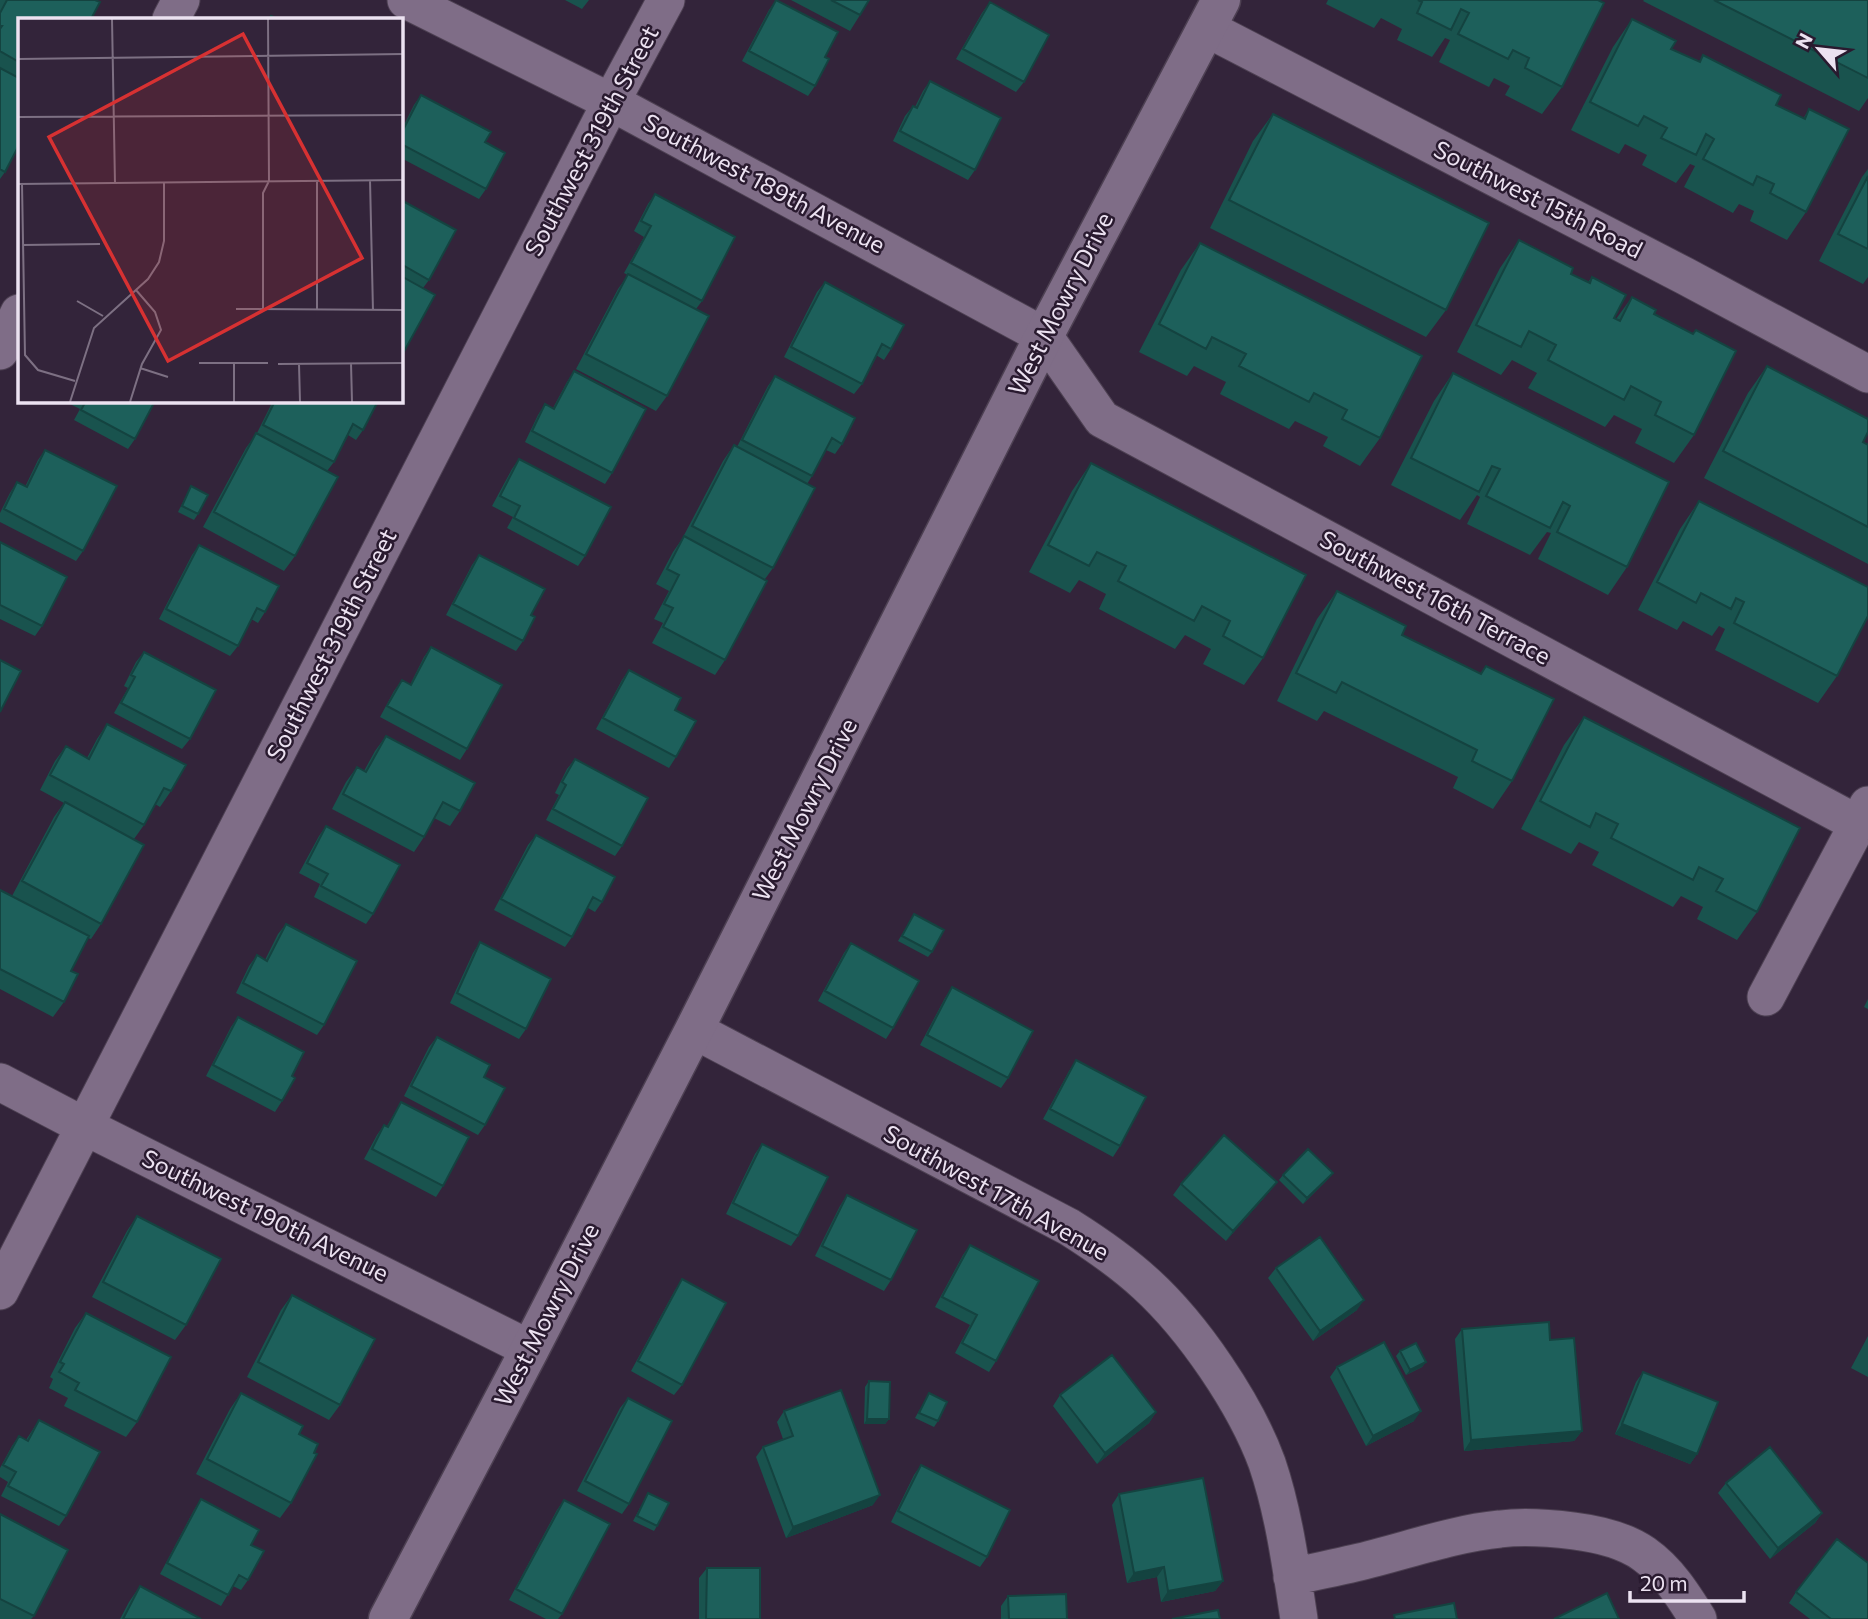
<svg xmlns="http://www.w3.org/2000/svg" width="1868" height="1619" viewBox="0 0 1868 1619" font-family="Commissioner,sans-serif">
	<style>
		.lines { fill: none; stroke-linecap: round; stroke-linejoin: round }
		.street-casing { stroke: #4d4052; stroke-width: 39 }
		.secondary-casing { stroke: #4d4052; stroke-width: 41 }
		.street { stroke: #7f6d87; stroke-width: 37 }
		.secondary { stroke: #7f6d87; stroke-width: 38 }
		.wall { fill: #19534e }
		.shaded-wall { fill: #144340 }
		.building { fill: #1d605b; stroke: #144340; stroke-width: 2 }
		.labels { text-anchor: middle; stroke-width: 5; stroke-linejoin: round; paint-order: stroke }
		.street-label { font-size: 24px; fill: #ece2f1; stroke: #291a2f }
		.inset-road { fill: none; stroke: #7d7083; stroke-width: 2 }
		.view { fill: #d73132; fill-opacity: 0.15; stroke: #d73132; stroke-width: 3.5 }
		.inset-edge { fill: none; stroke: #ece2f1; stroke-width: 3.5 }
	</style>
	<rect width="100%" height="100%" fill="#33243a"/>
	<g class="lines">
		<defs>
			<path id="street" d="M406,0L611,102L1044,336L1102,419L1858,824
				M171,19L181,0
				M1206,28L1685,276L1868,374
				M0,351L19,313
				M1766,997L1868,805
				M694,1030L1069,1227C1096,1244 1122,1262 1146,1284C1193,1327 1245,1403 1267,1463C1284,1513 1291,1567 1299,1619
				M0,1082L84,1126L530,1349
				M0,1291L611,102L666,0
				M1292,1577C1313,1572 1334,1568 1355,1563C1403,1552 1450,1534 1500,1529C1524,1526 1550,1528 1574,1531C1598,1534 1624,1540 1644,1554C1668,1571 1683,1595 1698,1619"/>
			<path id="secondary" d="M388,1619L530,1349L694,1030L1044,336L1221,0"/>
		</defs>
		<use href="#street" class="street-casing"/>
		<use href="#secondary" class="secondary-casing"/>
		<use href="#street" class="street"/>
		<use href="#secondary" class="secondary"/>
	</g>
	<path class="wall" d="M0,0H95L19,19V145L5,172L0,179Z
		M565,0H589L582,9Z
		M776,0L825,57L815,86L808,96L742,61L769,10Z
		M791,0H869L860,15L850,31Z
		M1328,0H1598L1562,87L1542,114L1505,95L1510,86L1494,78L1489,87L1439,62L1450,40L1445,38L1432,57L1397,40L1402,29L1381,18L1374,28L1326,4Z
		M1644,0H1868V98L1859,111L1643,1Z
		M990,2L1024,82L1016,92L956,59L982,13Z
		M1632,19L1671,49L1699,62L1703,55L1776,105L1803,119L1809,109L1806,212L1787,240L1750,221L1754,211L1739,204L1733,213L1684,187L1695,166L1690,164L1676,183L1642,165L1647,155L1625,144L1619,154L1571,130L1613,47Z
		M930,81L975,170L968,180L893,141L905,116L913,106L915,107L923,91Z
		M421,95L485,142L486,189L479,199L401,158V131L414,105Z
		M1273,114L1446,310L1426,337L1210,228L1253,141Z
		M1868,169V277L1863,284L1819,261L1862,177Z
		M655,194L702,301L696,309L667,396L656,411L576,369L618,289L628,275L624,273L644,237L634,231L648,204Z
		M401,200L429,280L423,288L401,357Z
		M1519,240L1571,274L1588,282L1592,277L1614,318L1616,319L1632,297L1654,314L1693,334L1696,330L1694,435L1674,463L1635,443L1642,429L1614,415L1605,427L1528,388L1537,373L1512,360L1501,375L1457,352L1500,268Z
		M1200,243L1380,438L1360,466L1323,446L1328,437L1295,421L1289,429L1220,394L1226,382L1194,366L1187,376L1139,352L1181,270Z
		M825,282L891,349L884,360L876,355L862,384L854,394L784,357L817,292Z
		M1767,366L1863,442L1868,445V564L1704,478L1748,393Z
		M574,371L612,473L605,484L525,442L538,415L545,404L553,408L567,382Z
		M1453,373L1627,567L1608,595L1538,559L1551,533L1547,532L1530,555L1467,524L1480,497L1477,495L1460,520L1391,485L1434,401Z
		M775,376L842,444L835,454L826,450L812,476L807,484L773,568L765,579L725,660L715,675L652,643L663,623L654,619L669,591L656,584L673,552L682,539L723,461L734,445L737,447L768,386Z
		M64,401H155L135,439L128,449L74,420L80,409Z
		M273,401H372L363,430L356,440L348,435L334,462L327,471L295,556L284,571L203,527L246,448L257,433Z
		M45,450L83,551L76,561L0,522V513L10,493L17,482L25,487L38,460Z
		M519,459L585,556L578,566L507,528L513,517L492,506L512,469Z
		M1091,463L1263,658L1244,685L1203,664L1211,649L1185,635L1175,649L1099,609L1106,594L1079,580L1070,593L1029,572L1072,491Z
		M191,486L198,514L194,520L178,512Z
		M1699,501L1837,676L1818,703L1715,650L1725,629L1719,626L1712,636L1683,621L1677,630L1638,610L1680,529Z
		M0,542L42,626L35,636L0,619Z
		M199,545L265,612L258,623L251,619L238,646L230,656L159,619L192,555Z
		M479,555L531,615L523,641L516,651L446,615L472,565Z
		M1337,591L1402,635L1480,674L1486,666L1512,781L1493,809L1453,788L1458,777L1324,711L1317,721L1277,701L1317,619Z
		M431,647L467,749L460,760L380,717L394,691L402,680L410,685L424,657Z
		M144,652L190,739L182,749L114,713L128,688L124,686L136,662Z
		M629,670L676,757L669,768L596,729L622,680Z
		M1584,717L1757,912L1737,940L1697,919L1703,907L1681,896L1673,907L1592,865L1599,852L1579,842L1571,854L1521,829L1564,745Z
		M107,724L171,791L160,807L155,804L144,825L134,839L101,924L91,939L88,938L71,971L64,1002L53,1017L0,989V889L12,896L54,817L64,803L40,790L55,761L66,746L87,758L97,739Z
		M386,736L460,811L450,826L434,818L424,837L414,852L332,809L346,782L357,767L364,771L375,751Z
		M575,759L622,846L615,856L546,820L559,795L555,793L567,769Z
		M326,826L373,914L366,924L314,897L320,884L299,873L319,836Z
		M536,835L602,902L595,912L588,908L572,937L565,947L494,910L528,845Z
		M914,914L932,952L928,957L898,941Z
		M286,924L324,1025L317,1035L236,993L249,966L257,955L265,960L278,934Z
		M480,942L526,1029L519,1039L450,1003L473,953Z
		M851,943L893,1028L886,1039L818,1001L844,953Z
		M952,987L1008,1078L1001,1088L920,1045L945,998Z
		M1868,999V1009L1864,1007Z
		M238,1017L292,1076L282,1101L275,1112L206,1076L231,1027Z
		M437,1037L484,1077L485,1125L478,1135L404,1096L429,1047Z
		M1076,1060L1120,1146L1113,1157L1043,1119L1069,1071Z
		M401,1102L443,1186L436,1197L364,1159L377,1135L384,1125L387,1126Z
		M762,1144L798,1236L791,1246L726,1214L755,1154Z
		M1283,1175L1329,1178L1303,1204L1279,1180Z
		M1181,1184L1269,1192L1226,1241L1173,1195Z
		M847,1195L891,1280L884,1291L815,1256L840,1206Z
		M137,1216L186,1325L175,1340L92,1297L127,1231Z
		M970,1245L996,1361L989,1372L955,1353L970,1325L935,1307L963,1255Z
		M1276,1268L1357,1310L1313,1341L1268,1278Z
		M682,1279V1385L674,1395L631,1371L675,1290Z
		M292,1295L340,1405L329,1420L247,1377L281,1310Z
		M86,1313L137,1422L126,1437L64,1406L68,1398L49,1388L53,1379L50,1377L75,1328Z
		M1462,1329L1550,1340L1582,1431L1574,1441L1464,1451L1455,1339Z
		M1868,1336V1377L1851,1368Z
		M1400,1351L1426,1362L1422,1367L1406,1375L1396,1356Z
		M1337,1367L1414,1421L1366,1446L1330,1377Z
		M1643,1372L1697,1454L1690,1464L1615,1434L1636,1382Z
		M869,1381L889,1419L885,1424H864L865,1387Z
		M241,1393L299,1434L291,1503L280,1518L196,1474L230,1409Z
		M929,1393L938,1421L934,1427L915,1418Z
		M1060,1395L1156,1412L1149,1423L1097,1464L1053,1406Z
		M628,1398L629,1504L622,1514L577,1491L620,1408Z
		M784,1411L873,1505L786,1538L756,1457L763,1447L783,1439L777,1422Z
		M39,1420L66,1516L59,1526L1,1496L8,1482L0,1477V1468L12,1446L19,1436L26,1440Z
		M921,1465L987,1557L980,1567L891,1522L914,1475Z
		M1726,1483L1822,1513L1815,1523L1770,1559L1718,1493Z
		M648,1493L657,1526L654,1531L633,1521Z
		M1119,1494L1223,1581L1215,1591L1161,1602L1157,1577L1127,1583L1112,1505Z
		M201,1499L251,1545L248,1580L241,1590L233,1586L221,1606L160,1574L194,1510Z
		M564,1500L562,1614L558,1619H546L509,1600L557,1510Z
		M0,1514L34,1616L31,1619H0Z
		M707,1568L760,1619H699V1578Z
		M140,1586L201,1619H120L129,1602Z
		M1796,1592L1868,1619H1810L1789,1603Z
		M1008,1596L1067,1619H1001V1606Z"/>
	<path class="shaded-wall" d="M1333,1173L1329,1178L1303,1204L1307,1198Z
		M1277,1182L1269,1192L1226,1241L1233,1231Z
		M1364,1300L1357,1310L1313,1341L1320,1331Z
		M1426,1362L1422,1367L1406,1375L1410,1370Z
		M1421,1411L1414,1421L1366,1446L1373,1436Z
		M1156,1412L1149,1423L1097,1464L1105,1453Z
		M867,1419H889L885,1424H864Z
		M1622,1424L1697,1454L1690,1464L1615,1434Z
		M1582,1431L1574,1441L1464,1451L1471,1440Z
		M880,1495L873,1505L786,1538L793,1527Z
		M1822,1513L1815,1523L1770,1559L1778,1548Z
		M1164,1567L1157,1577L1127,1583L1134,1573Z
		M1223,1581L1215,1591L1161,1602L1168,1591Z"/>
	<path class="building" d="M7,0H95L100,2L91,19H19V62L0,51V29L2,26H0V13Z
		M776,0L838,32L825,57L829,59L815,86L749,51Z
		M831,0H869L860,15Z
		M1418,0H1598L1604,3L1562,87L1525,68L1529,58L1513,50L1508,59L1458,34L1469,13L1461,9L1451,30L1417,13L1422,2Z
		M1714,0H1868V78Z
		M990,2L1049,35L1024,82L963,49Z
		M271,16L278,19H269Z
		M1632,19L1676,41L1671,49L1700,62L1703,55L1781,95L1776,105L1805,119L1809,109L1849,129L1806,212L1770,193L1774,184L1757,176L1753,185L1703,159L1714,139L1706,134L1696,155L1661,138L1667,128L1644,116L1638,126L1590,102Z
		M0,68L19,78V145L5,172L0,169Z
		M930,81L1001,118L975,170L900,131L913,106L917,108Z
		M421,95L491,132L485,142L505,153L486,189L401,144V134Z
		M1273,114L1489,223L1446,310L1229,200Z
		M1868,176V249L1838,234Z
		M655,194L735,237L702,301L631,263L651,226L641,221Z
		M401,200L456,230L429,280L401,264Z
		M1519,240L1573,268L1571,274L1590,283L1592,277L1626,295L1614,318L1620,321L1632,297L1656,310L1654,314L1693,334L1696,330L1736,351L1694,435L1655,415L1661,402L1631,386L1624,400L1548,360L1556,345L1529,331L1521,347L1476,325Z
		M1200,243L1422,356L1380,438L1342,419L1347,410L1314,393L1309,402L1239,366L1246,354L1212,337L1206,349L1159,324Z
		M628,274L709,316L667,396L586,354Z
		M401,276L435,295L401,357Z
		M825,282L904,325L891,349L882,344L862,384L791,347Z
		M1767,366L1868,419V432L1863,442L1868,445V527L1723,451Z
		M574,371L646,409L612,473L532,431L545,404L554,409Z
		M1453,373L1669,482L1627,567L1557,532L1570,506L1563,502L1550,528L1486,496L1500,469L1492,466L1479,492L1411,458Z
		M775,376L855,418L842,444L832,438L812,476L742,440Z
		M86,401H155L135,439L81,410Z
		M275,401H372L377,403L363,430L353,424L334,462L263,425Z
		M256,433L338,477L295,556L214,512Z
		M734,445L815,488L773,568L692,526Z
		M45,450L117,486L83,551L4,509L17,482L27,487Z
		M519,459L611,507L585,556L514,518L520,506L500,496Z
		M1091,463L1306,575L1263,658L1223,636L1230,621L1202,606L1194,621L1118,581L1126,566L1097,552L1089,566L1048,545Z
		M191,486L208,495L198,514L182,506Z
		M1699,501L1868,587V616L1837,676L1734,623L1744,602L1736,598L1731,609L1701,593L1696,603L1657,582Z
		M684,536L767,581L725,660L663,627L673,608L664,604L679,575L667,569Z
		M0,542L67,577L42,626L0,605Z
		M199,545L279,586L265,612L257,608L238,646L166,609Z
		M479,555L545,589L531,615L535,617L523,641L453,604Z
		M1337,591L1406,626L1402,635L1481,674L1486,666L1554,699L1512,781L1472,761L1477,750L1342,682L1336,693L1296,673Z
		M431,647L502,685L467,749L387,706L402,680L411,685Z
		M144,652L216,690L190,739L121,703L135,677L131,675Z
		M0,660L21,671L0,712Z
		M629,670L681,698L675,710L696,721L676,757L603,718Z
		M1584,717L1800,828L1757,912L1716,891L1723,879L1699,867L1693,880L1611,838L1618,824L1596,813L1590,827L1540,801Z
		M107,724L186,765L171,791L164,788L144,825L50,775L66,746L89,759Z
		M386,736L475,783L460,811L443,802L424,837L343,794L357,767L366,772Z
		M575,759L648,798L622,846L553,809L566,785L562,782Z
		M65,802L144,845L101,924L22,881Z
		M326,826L400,865L373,914L321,886L328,874L307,863Z
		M536,835L615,877L602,902L593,897L572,937L501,899Z
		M0,890L89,936L71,971L78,974L64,1002L0,969Z
		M914,914L944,930L932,952L902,936Z
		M286,924L357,961L324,1025L243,983L257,955L267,961Z
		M480,942L551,979L526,1029L457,993Z
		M851,943L919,981L893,1028L825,991Z
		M952,987L1033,1031L1008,1078L927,1035Z
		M238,1017L304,1052L292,1076L295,1078L282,1101L213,1065Z
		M437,1037L490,1065L484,1077L505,1088L485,1125L411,1086Z
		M1076,1060L1146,1097L1120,1146L1050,1109Z
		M401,1102L469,1137L443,1186L372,1149L384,1125L388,1127Z
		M1224,1135L1277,1182L1233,1231L1181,1184Z
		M762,1144L828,1177L798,1236L733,1203Z
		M1308,1149L1333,1173L1307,1198L1283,1175Z
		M847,1195L917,1230L891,1280L822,1246Z
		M137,1216L221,1259L186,1325L103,1282Z
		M1320,1237L1364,1300L1320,1331L1276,1268Z
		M970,1245L1039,1281L996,1361L962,1343L977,1315L942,1297Z
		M682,1279L726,1303L682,1385L638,1361Z
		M292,1295L375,1339L340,1405L258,1362Z
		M86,1313L171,1357L137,1422L75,1390L79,1383L59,1372L64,1364L60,1362Z
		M1549,1322L1550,1340L1574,1338L1582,1431L1471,1440L1462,1329Z
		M1384,1342L1421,1411L1373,1436L1337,1367Z
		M1416,1343L1426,1362L1410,1370L1400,1351Z
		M1112,1355L1156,1412L1105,1453L1060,1395Z
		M1643,1372L1718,1402L1697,1454L1622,1424Z
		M869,1381L890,1382L889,1419H867Z
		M841,1390L880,1495L793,1527L763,1447L793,1436L784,1411Z
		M241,1393L303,1426L299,1434L318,1444L314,1453L317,1454L291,1503L207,1459Z
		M929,1393L947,1402L938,1421L919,1413Z
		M628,1398L672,1421L629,1504L585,1481Z
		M39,1420L100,1452L66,1516L8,1486L16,1472L3,1465L19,1436L28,1441Z
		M1770,1447L1822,1513L1778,1548L1726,1483Z
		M921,1465L1010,1510L987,1557L898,1511Z
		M1203,1478L1223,1581L1168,1591L1164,1567L1134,1573L1119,1494Z
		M648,1493L669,1503L657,1526L637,1516Z
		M201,1499L259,1530L251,1545L264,1551L248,1580L239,1575L228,1595L167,1563Z
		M564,1500L610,1524L562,1614L516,1589Z
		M0,1514L68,1550L34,1616L0,1599Z
		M1837,1539L1868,1563V1619H1831L1796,1592Z
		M707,1568H760V1619H706Z
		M140,1586L201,1619H123Z
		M1607,1593L1619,1619H1554Z
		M1066,1594L1067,1619H1009L1008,1596Z
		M1454,1603L1457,1619H1395L1394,1615Z
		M1218,1610L1220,1619H1172Z"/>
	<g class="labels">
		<g class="street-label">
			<text transform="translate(592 141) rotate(-62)" y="8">Southwest 319th Street</text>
			<text transform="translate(764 184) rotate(28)" y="8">Southwest 189th Avenue</text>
			<text transform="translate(1538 200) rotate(27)" y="8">Southwest 15th Road</text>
			<text transform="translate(1061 304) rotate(-63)" y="8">West Mowry Drive</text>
			<text transform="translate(1435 598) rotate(28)" y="8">Southwest 16th Terrace</text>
			<text transform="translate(332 645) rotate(-63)" y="8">Southwest 319th Street</text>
			<text transform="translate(805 810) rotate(-63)" y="8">West Mowry Drive</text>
			<text transform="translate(996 1193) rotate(29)" y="8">Southwest 17th Avenue</text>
			<text transform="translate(265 1216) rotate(26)" y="8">Southwest 190th Avenue</text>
			<text transform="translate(547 1315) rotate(-63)" y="8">West Mowry Drive</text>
		</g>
	</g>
	<g transform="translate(18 18)">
		<rect width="385" height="385" fill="#33243a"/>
		<path class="inset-road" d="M94,1L97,166M0,41L385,36M0,99L385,97M352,162L355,293M299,163V292M0,166L385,162M4,166L7,337L20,352L57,363M5,227L82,226M59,283L85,298M218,291L385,292M245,291V175L251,163L250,1M181,345H250M216,345V384M333,345L334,384M260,346L385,345M281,346L282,384M122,350L150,359M52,384L76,310L130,261L141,244L146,223V165M112,384L124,346L143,312L137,294L118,272"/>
		<path class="view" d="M225,16L344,240L150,343L31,119Z"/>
		<rect width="385" height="385" class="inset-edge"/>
	</g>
	<g transform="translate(1819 49) rotate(298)" stroke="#291a2f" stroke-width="5" paint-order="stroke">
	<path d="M0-5L12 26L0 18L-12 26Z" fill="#ece2f1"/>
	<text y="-10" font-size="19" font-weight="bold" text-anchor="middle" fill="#ece2f1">N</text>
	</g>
	<path d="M1630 1591v10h114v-10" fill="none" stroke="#ece2f1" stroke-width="3.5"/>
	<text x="1640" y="1591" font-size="21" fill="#ece2f1" stroke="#291a2f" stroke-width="5" paint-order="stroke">20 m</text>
</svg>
